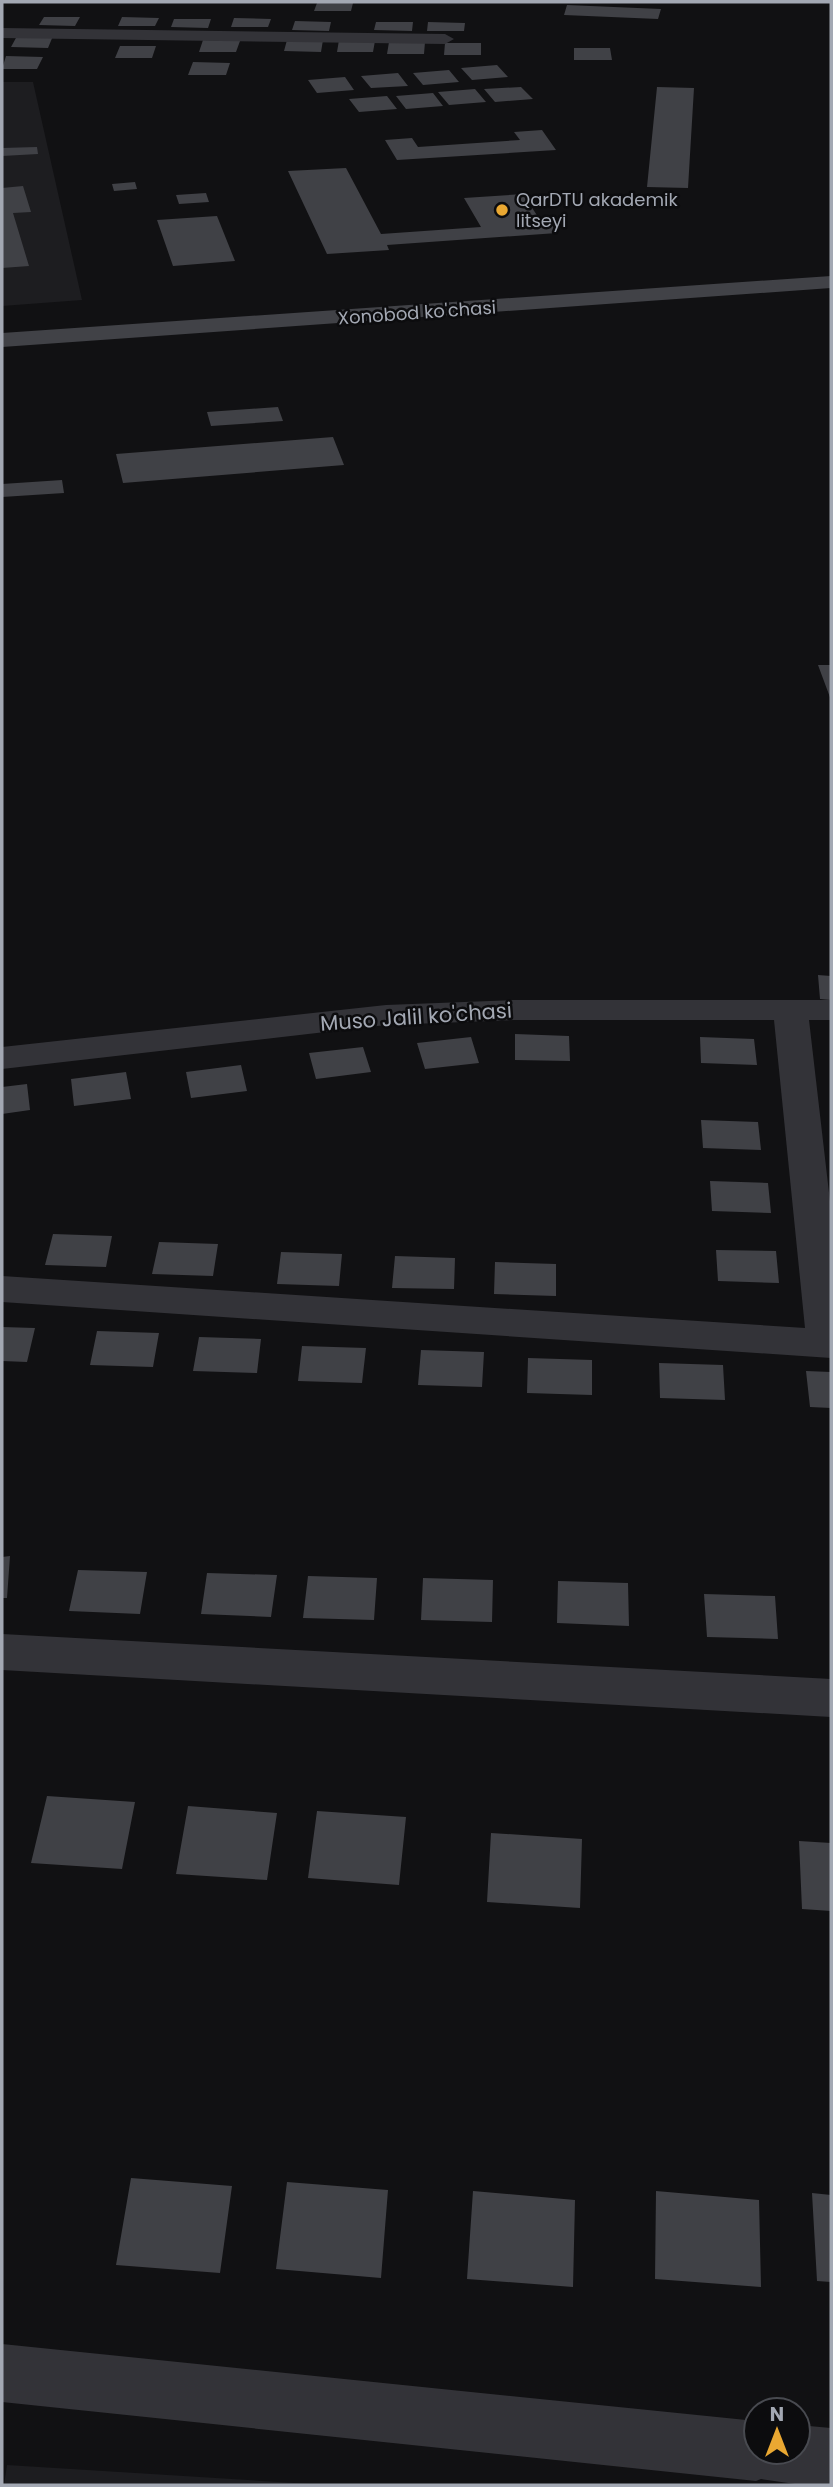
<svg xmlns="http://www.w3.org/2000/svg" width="833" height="2487" viewBox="0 0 833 2487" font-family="Poppins,sans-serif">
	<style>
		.built { fill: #1d1d20 }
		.building { fill: #404146 }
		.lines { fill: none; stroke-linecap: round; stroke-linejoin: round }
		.minor { fill: #333338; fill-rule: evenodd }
		.secondary { fill: #414247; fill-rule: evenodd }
		.poi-dot { fill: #eaa832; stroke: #0c0c0e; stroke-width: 2.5 }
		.labels { text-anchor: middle; stroke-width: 5; stroke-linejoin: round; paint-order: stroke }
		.far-poi-label { font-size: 18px; fill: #a3a8b3; stroke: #0c0c0e; text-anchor: start }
		.far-street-label { font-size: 18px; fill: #a3a8b3; stroke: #0c0c0e }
		.street-label { font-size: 21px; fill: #a3a8b3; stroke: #0c0c0e }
	</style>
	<rect width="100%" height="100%" fill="#111113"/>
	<path class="built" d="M2,82H33L82,300L2,306Z
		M7,2465L327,2485H4Z"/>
	<path class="building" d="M317,3H353L351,11H314Z
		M567,5L661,9L658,19L564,15Z
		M44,17H80L75,26L39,25Z
		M122,17L159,18L155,26H118Z
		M234,18L271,19L268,27H231Z
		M174,19H211L208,28L171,27Z
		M295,21L331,22L329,31L292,30Z
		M376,22H413L412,31L374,30Z
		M428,22L465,23L464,31H427Z
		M17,36H53L48,48L11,47Z
		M203,40L240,41L236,52H199Z
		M287,40H323L321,52L284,51Z
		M339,40L375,41L373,52H337Z
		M389,42H425L424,54H387Z
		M445,43H481V55H444Z
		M120,46H156L152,58H115Z
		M574,48H610L612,60H574Z
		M6,56L43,57L37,69H2Z
		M193,62L230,63L226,75H188Z
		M497,65L508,77L472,80L461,68Z
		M449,70L459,82L423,85L413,73Z
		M398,73L408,86L371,88L361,76Z
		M345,77L354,90L317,93L308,80Z
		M521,87L533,99L495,102L484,89Z
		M657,87L694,88L688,188L647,187Z
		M475,89L486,102L449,105L438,92Z
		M433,93L443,106L406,109L396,96Z
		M387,96L397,109L359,112L349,99Z
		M542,130L556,150L397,160L385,140L412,138L418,147L520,140L514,132Z
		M37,147L38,154L2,156V148Z
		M346,168L381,234L481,227L464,198L523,194L542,223L550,222L557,233L387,245L389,250L327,254L288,171Z
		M135,182L137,189L114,191L112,184Z
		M23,186L31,212L13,213L29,266L2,268V188Z
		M206,193L209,202L179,204L176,195Z
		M217,216L235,261L173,266L157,220Z
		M278,407L283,421L211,426L207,412Z
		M333,437L344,465L123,483L116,454Z
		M62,480L64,493L2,497V484Z
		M818,665H831V700Z
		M818,975L831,976V1000L820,999Z
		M515,1034L569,1036L570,1061L515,1060Z
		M471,1037L479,1063L425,1069L417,1043Z
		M700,1037L754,1039L757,1065L701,1063Z
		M363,1047L371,1072L316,1079L309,1053Z
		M241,1065L247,1091L191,1098L186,1072Z
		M126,1072L131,1099L74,1106L71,1079Z
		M27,1084L30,1110L2,1114V1087Z
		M701,1120L758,1122L761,1150L703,1148Z
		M710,1181L768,1183L771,1213L712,1211Z
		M53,1234L112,1236L106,1267L45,1265Z
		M159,1242L218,1244L213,1276L152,1274Z
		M716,1250L776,1251L779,1283L718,1281Z
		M281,1252L342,1254L339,1286L277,1284Z
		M395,1256L455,1258L454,1289L392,1288Z
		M495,1262L556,1264V1296L494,1294Z
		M2,1327L35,1328L27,1362L2,1361Z
		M97,1331L159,1333L153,1367L90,1365Z
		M199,1337L261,1339L257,1373L193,1371Z
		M302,1346L366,1348L362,1383L298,1381Z
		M421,1350L484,1352L482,1387L418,1385Z
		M528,1358L592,1360V1395L527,1393Z
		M659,1363L723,1365L725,1400L660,1398Z
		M806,1371L831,1372V1408L810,1407Z
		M10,1556L7,1598H2V1557Z
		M78,1570L147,1572L140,1614L69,1611Z
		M207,1573L277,1575L271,1617L201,1614Z
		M308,1576L377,1578L374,1620L303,1618Z
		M423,1578L493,1580L492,1622L421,1620Z
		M558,1581L628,1583L629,1626L557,1623Z
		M704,1594L775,1596L778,1639L707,1637Z
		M47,1796L135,1802L122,1869L31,1863Z
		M188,1806L277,1813L267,1880L176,1874Z
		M317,1811L406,1817L399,1885L308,1878Z
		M491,1833L582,1839L580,1908L487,1902Z
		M799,1841L831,1843V1911L802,1909Z
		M131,2178L232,2186L220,2273L116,2265Z
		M287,2182L388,2190L381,2278L276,2269Z
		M473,2191L575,2200L573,2287L467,2279Z
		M656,2191L759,2200L761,2287L655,2279Z
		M812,2193L831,2195V2282L817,2281Z"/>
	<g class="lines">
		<path class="minor" d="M2,28L445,34L454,39L445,44L2,38Z
			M514,1000H831V1020H809L831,1210V1358L2,1302V1276L805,1328L774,1020H514L386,1025L2,1069V1047L386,1005Z
			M2,1634L831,1679V1717L2,1670Z
			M2,2344L756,2421V2452H798V2425L831,2428V2485H802L761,2479L756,2481L2,2402Z"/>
		<path class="secondary" d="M831,276V288L2,347V333Z"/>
	</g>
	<circle class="poi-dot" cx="502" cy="210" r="7"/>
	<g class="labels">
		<g class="far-poi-label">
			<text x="516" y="206">QarDTU akademik<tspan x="516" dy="21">litseyi</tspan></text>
		</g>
		<g class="far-street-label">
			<text transform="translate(417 313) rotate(-4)" y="6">Xonobod ko'chasi</text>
		</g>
		<g class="street-label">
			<text transform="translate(416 1017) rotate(-4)" y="7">Muso Jalil ko'chasi</text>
		</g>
	</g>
	<rect width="833" height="2487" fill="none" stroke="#a3a8b3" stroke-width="7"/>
	<g transform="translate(777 2431)"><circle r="33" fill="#0c0c0e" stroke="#484a50" stroke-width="2"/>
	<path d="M0-5L12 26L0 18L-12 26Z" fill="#eaa832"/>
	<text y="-10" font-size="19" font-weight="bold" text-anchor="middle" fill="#a3a8b3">N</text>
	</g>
</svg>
